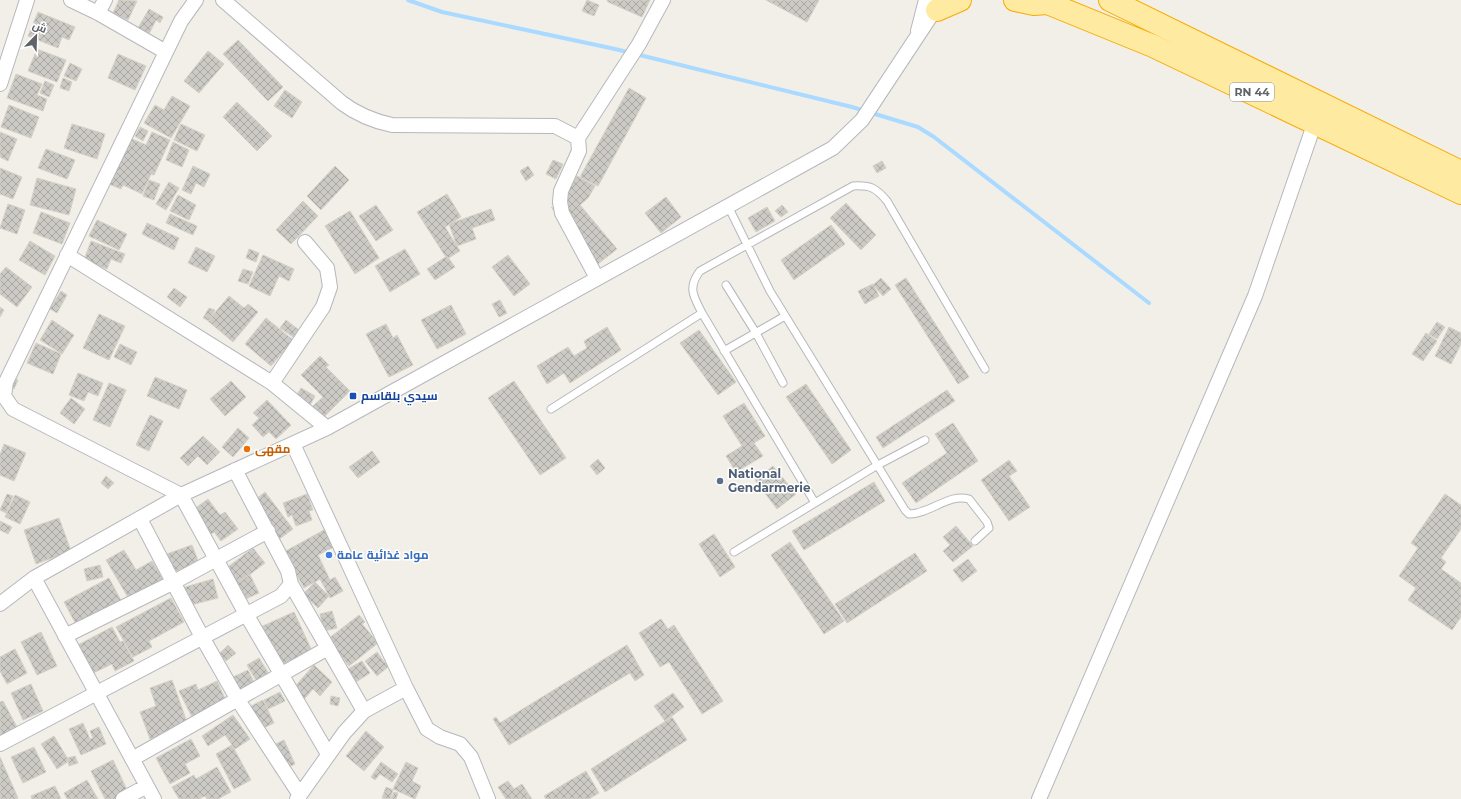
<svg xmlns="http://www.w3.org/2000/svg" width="1461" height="799" viewBox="0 0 1461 799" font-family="Montserrat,Cairo,sans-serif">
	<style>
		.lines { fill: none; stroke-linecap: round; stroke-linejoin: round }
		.stream { stroke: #aadaff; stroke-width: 4 }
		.building { fill: url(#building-cross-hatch); stroke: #d6d1c6 }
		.service-casing { stroke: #b5b8bc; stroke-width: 9 }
		.minor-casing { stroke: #b5b8bc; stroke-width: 16 }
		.trunk-casing { stroke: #f9ab00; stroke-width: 24 }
		.service { stroke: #fff; stroke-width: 7 }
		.minor { stroke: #fff; stroke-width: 14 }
		.trunk { stroke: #feeaa1; stroke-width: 22 }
		.transit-dot { fill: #1a4fb4; stroke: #fff; stroke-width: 1.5 }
		.food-dot { fill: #e8710a; stroke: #fff; stroke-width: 1.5 }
		.service-dot { fill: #5c6f8a; stroke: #fff; stroke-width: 1.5 }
		.shop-dot { fill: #3f7fe0; stroke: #fff; stroke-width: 1.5 }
		.labels { text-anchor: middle; stroke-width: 3; stroke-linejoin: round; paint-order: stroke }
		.shield { fill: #fff; stroke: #8f9295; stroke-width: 1 }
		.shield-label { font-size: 11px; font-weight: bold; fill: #5f6368 }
		.transit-label { font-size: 12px; font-weight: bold; fill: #164399; stroke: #fff; text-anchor: start }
		.food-label { font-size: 12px; font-weight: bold; fill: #c56008; stroke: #fff; text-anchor: start }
		.service-label { font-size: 12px; font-weight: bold; fill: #4e5e75; stroke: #fff; text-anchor: start }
		.shop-label { font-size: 12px; font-weight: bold; fill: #366cbe; stroke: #fff; text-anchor: start }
	</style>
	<defs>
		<pattern id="building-cross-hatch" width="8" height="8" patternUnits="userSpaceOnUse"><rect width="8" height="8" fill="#cccac5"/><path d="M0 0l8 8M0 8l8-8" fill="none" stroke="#a9a8a4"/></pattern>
	</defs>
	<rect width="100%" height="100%" fill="#f1efe8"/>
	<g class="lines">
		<path class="stream" d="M408,0L442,12L615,49L852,107L918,127L934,137L1149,303"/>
	</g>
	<path class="building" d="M119,0L137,1L128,20L113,13Z
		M587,0L599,5L594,16L582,11Z
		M607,0H650L642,17L608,2Z
		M766,0H819L807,22Z
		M149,9L163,17L160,23L156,20L149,34L138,28Z
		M38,12L75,27L69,40L62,37L58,48L28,36Z
		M238,40L283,87L268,101L223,54Z
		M37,49L66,60L57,82L28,71Z
		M208,51L224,64L199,93L184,81Z
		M118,54L146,66L135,90L108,78Z
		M70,63L82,69L76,81L64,76Z
		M16,74L42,84L37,95L47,99L43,111L7,98Z
		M63,78L72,82L69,91L60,88Z
		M45,81L54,85L49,97L40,93Z
		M629,88L646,98L598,186L580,177Z
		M285,90L302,102L292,118L274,106Z
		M172,96L190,106L171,138L144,123L155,105L164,110Z
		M237,102L272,136L257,151L223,117Z
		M9,105L39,117L31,138L1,127Z
		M72,124L105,134L97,159L64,148Z
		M181,124L205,135L197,151L174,140Z
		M140,127L148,131L143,141L135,136Z
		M0,132L17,139L8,161L0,157Z
		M152,132L170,140L154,175L151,174L142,194L123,185L121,189L109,184L130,138L146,145Z
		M173,142L189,150L182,167L166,160Z
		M46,149L75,160L67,179L38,168Z
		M553,160L563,164L556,179L546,174Z
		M882,161L886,168L877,173L873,166Z
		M193,166L210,174L204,187L196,183L191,194L182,190Z
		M335,166L349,180L321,210L307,196Z
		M528,166L534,175L526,181L520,171Z
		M0,168L22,177L13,199L0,194Z
		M577,176L595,186L588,198L580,205L617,249L598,264L551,207L554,209L565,196Z
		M37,178L76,189L69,215L30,205Z
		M149,180L160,184L154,200L143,196Z
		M169,182L179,188L166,210L156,204Z
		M447,194L461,217L445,227L460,251L447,259L417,212Z
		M178,195L196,205L189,220L170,211Z
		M666,197L681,217L661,233L645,213Z
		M303,201L318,216L291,244L276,230Z
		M846,203L876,235L861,250L830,218Z
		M8,204L25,210L17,234L0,228Z
		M376,205L393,230L376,241L359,216Z
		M782,205L788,212L781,217L775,211Z
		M767,207L775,221L756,232L748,218Z
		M491,209L495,220L472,228L476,239L457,246L449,224Z
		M350,211L379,258L355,274L325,226Z
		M41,212L70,223L62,244L33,233Z
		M170,214L197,226L193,235L166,223Z
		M97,220L127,234L119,250L89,236Z
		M147,223L179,238L174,250L142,234Z
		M831,225L845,244L794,280L781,260Z
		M30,241L55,256L45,275L19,260Z
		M91,241L125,254L121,263L111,259L107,269L84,260Z
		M196,247L215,256L207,272L188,263Z
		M249,249L259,253L256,262L246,258Z
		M405,249L420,274L390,292L375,266Z
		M263,255L294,269L289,281L279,276L270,296L249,286Z
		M508,255L530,284L514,296L492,267Z
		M447,256L455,267L435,280L427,269Z
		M6,267L32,287L17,307L0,294V274Z
		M243,269L253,272L248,284L238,281Z
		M881,278L891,289L883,296L873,285Z
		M906,278L969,377L958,384L895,285Z
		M873,284L879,296L865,304L858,291Z
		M174,288L187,297L180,307L167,297Z
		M61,291L67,295L57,313L50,309Z
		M229,296L244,308L248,304L258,312L233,342L208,321Z
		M500,300L507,313L499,317L492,304Z
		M451,305L466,334L437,349L421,320Z
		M0,307L4,310L0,317Z
		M209,308L215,310L209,321L203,318Z
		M99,314L125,326L109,360L83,348Z
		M266,318L293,340L271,366L245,344Z
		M52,320L74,335L62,354L40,340Z
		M286,320L299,330L293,337L280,328Z
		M1437,322L1445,327L1437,339L1429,334Z
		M386,324L393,338L397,335L413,365L389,377L366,334Z
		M607,327L621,350L570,383L564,373L547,384L537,366L568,347L574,356L587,348L584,341Z
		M1449,327L1461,333V344L1451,364L1435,356Z
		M699,330L736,382L718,395L680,343Z
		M1426,333L1437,341L1423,361L1412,354Z
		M36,343L61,354L53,374L27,363Z
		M120,344L137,352L131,365L114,357Z
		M320,356L329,365L326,367L350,391L322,419L311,408L323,397L301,375Z
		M78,373L103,383L98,396L88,392L84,401L69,395Z
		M155,377L187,390L179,409L147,396Z
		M14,378L18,380L14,389L9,386Z
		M231,381L246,397L225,416L210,399Z
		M514,381L566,458L540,475L488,398Z
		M109,383L126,390L110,427L93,420Z
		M806,384L851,450L832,464L786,397Z
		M301,388L315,396L309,407L295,398Z
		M947,390L955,401L883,448L876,437Z
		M71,398L85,409L74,424L60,413Z
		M267,400L291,425L276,439L269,432L263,437L252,425L259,418L253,413Z
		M744,403L765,436L754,443L763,456L736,472L726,456L742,446L723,416Z
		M150,415L163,421L149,451L136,445Z
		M953,423L978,461L916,503L902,483L947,453L935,434Z
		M238,428L249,438L233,457L222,447Z
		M203,436L220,452L207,465L198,456L188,466L180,458Z
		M4,444L26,453L14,481L0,475V455Z
		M372,451L380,462L358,478L349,467Z
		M598,459L605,468L597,475L590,466Z
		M1009,460L1017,471L1009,476L1030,507L1009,521L981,480Z
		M773,466L796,494L777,509L755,480Z
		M106,476L114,483L108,489L101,483Z
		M874,482L885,501L804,550L792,531Z
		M265,492L293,529L278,540L251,503Z
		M7,494L13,496L6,513L0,510Z
		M307,494L313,510L309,511L312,520L296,526L292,515L288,517L283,503Z
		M1445,494L1461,505V529L1441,558L1446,562L1441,569L1461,583V617L1452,630L1408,600L1416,588L1399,576L1418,548L1411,543Z
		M15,495L30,502L20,524L5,517Z
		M208,499L220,515L225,512L238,529L221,541L214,532L207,537L190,512Z
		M59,518L71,551L36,564L24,530Z
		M0,521L12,527L8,534L0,530Z
		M956,526L973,546L953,562L943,551L950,545L943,537Z
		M324,530L334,547L318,555L330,580L335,577L343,591L330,598L320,579L304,588L284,552Z
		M714,534L735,567L720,577L699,544Z
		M790,542L844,621L824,634L771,555Z
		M192,545L199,563L171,573L164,555Z
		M253,548L265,563L236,585L224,570Z
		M124,550L136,570L152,561L163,580L129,599L106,560Z
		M915,553L927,571L847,623L835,604Z
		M968,559L977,571L962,582L953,570Z
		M100,565L103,577L87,581L84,569Z
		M250,575L259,593L239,602L230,584Z
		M109,578L124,606L79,630L64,602Z
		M213,579L218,598L187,606L182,588Z
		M315,582L329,596L318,608L303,594Z
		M171,598L184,622L149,641L152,647L133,657L116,627Z
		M332,611L337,628L324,631L320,614Z
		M294,612L312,651L277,667L256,629Z
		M359,615L365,622L362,624L378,643L349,666L328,639Z
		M661,619L668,629L674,625L723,701L702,714L669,662L660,667L639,633Z
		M112,627L120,642L123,641L134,661L115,671L112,664L91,674L76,646Z
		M41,632L57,666L37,675L21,642Z
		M228,645L236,653L226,661L219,654Z
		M627,645L644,675L635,681L630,673L509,745L493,719L496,717L500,723Z
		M15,649L27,673L7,684L0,671V657Z
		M377,652L388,667L377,676L365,661Z
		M259,658L269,674L257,682L247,665Z
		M362,661L370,673L356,682L348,669Z
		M314,665L332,682L320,696L313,689L301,703L289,693Z
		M248,670L257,688L238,697L229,679Z
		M172,680L188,725L150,739L140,712L156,706L150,688Z
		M217,681L226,701L192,717L179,691L196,684L198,690Z
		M31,684L43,711L23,720L11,693Z
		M280,692L285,701L268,709L264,700Z
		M673,693L684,707L665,721L654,706Z
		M331,696L340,698L338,706L330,704Z
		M263,700L274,723L257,731L245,709Z
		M3,701L17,727L0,737V702Z
		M233,715L250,739L235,749L225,735L208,746L202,736Z
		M672,717L687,740L605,792L591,769Z
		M83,723L90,739L93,738L90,731L99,727L106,744L81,755L69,729Z
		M366,731L384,747L364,771L346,756Z
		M54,736L69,761L57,769L41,744Z
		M191,739L200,756L185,764L190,773L170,784L156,758Z
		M284,740L295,764L276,773L265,749Z
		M232,745L251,780L234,789L216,754Z
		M34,747L46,772L23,783L11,757Z
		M75,756L78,763L69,766L67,758Z
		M0,757L18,798L16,799H0Z
		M113,760L129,794L119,799H105L91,771Z
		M381,762L398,774L392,782L380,774L375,780L371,777Z
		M406,762L418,768L412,781L421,786L415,799L393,789Z
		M217,767L231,792L218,799H207L205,796L199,799H179L172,787L194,775L196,779Z
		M586,771L599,793L589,799H546L544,796Z
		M87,780L98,799H67L64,793Z
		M508,781L514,789L522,784L532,799H506L498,787Z
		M55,786L61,799H32L31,796Z
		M386,787L393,790L390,799L382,798Z
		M394,792L398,793L396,799H391Z"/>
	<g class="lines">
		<defs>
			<path id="service" d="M728,206L770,291L905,510L909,514C930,514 949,493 969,499L987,522L989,528L975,541
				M726,285L756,333L783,383
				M702,313L815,503
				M724,351L785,316
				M551,409L702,313C694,297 687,288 700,271L853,186C871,185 876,188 887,201L985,369
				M734,552L876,466L925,440"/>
			<path id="minor" d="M71,0L98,13L166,52
				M196,0L181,21L6,382L4,396L13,409L181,495L246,614L328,754
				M223,0L342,103C358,115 373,121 392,125L555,126L578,138L579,151L561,191L560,202L562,213L597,278
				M98,13L105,0
				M918,31L926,0
				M0,84L27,0
				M578,138L639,44L663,0
				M67,255L272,383L327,428
				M272,383L323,307L330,287L327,268L305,242
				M293,444L406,688L364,711L344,733L297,799
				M140,519L202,637L238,700L300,795
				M34,578L154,799
				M291,584L364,711
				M0,604L34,578L181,495L327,428L833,148L862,120L940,2
				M65,636L174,582L268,531
				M406,688L427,729L440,737L460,744L471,757L488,799
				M0,744L281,596L291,584L288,571L235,470
				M132,759L328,648
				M123,799L147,786
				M1039,799L1255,296L1315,122"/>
			<path id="trunk" d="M1015,0L1034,4L1047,3
				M1040,0L1153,46L1461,193
				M1110,0L1461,172
				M937,10L960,0"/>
		</defs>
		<use href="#service" class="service-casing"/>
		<use href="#minor" class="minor-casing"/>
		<use href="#trunk" class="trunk-casing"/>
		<use href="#service" class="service"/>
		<use href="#minor" class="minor"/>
		<use href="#trunk" class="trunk"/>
	</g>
	<rect class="transit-dot" x="349" y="392" width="8" height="8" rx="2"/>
	<circle class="food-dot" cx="247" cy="449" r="4"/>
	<circle class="service-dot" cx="720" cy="481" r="4"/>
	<circle class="shop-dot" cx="329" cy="555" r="4"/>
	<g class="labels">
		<rect class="shield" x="1230" y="83" width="44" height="18" rx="3"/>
		<g class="shield-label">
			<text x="1252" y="96">RN 44</text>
		</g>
		<g class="transit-label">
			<text x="361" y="400">سيدي بلقاسم</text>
		</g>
		<g class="food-label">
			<text x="255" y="453">مقهى</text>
		</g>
		<g class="service-label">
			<text x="728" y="478">National<tspan x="728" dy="14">Gendarmerie</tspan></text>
		</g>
		<g class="shop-label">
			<text x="337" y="559">مواد غذائية عامة</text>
		</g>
	</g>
	<g transform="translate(36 36) rotate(23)" stroke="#ffffff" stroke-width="3" paint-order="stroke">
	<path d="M0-3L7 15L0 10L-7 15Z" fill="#5f6368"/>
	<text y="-6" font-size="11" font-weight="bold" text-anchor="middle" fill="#5f6368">ش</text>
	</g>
</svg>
